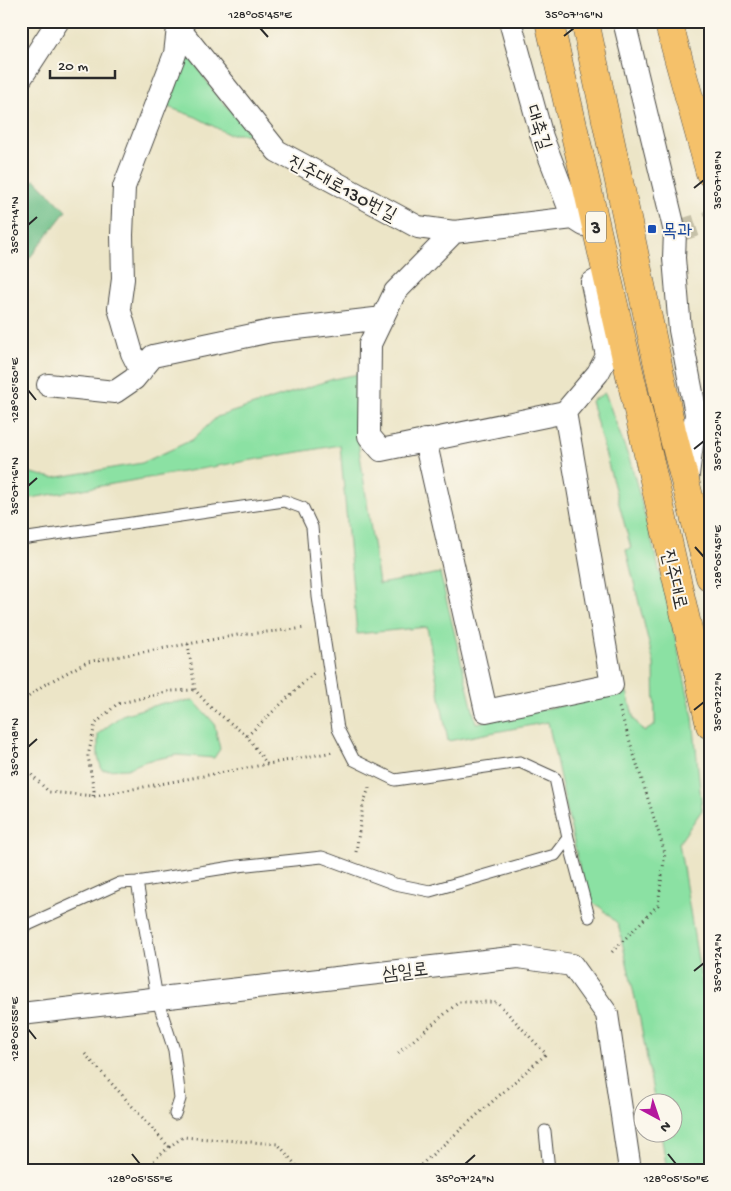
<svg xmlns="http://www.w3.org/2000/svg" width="731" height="1191" viewBox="0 0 731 1191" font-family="'Gochi Hand','Poor Story',sans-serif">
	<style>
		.green { fill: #8be1a3; stroke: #5b8667 }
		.forest { fill: #70bf89; stroke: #4e755a }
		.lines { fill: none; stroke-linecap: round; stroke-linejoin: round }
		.street-tunnel { stroke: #c5c0a8; stroke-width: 22; stroke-dasharray: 22 11; stroke-linecap: butt }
		.lane-casing { stroke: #484742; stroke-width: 13 }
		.street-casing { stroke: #484742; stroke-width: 24 }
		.primary-casing { stroke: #484742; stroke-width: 29 }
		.highway-casing { stroke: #484742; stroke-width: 29 }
		.path { stroke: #484742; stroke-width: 3; stroke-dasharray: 1 4; stroke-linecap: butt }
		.lane { stroke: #fff; stroke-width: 11 }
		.street { stroke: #fff; stroke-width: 22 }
		.primary { stroke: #f5c16b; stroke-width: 28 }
		.highway { stroke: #f5c16b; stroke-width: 28 }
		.ticks { fill: none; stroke: #2b2b2b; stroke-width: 2 }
		.transit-dot { fill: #1a4fb4; stroke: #fbf7ec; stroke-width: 2 }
		.labels { text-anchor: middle; stroke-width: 4; stroke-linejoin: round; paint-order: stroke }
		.shield { fill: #fbf7ec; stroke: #696865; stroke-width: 1 }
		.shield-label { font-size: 18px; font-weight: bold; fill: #2b2b2b }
		.street-label { font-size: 19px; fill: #2b2b2b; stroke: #fbf7ec }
		.transit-label { font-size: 19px; fill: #164399; stroke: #fbf7ec; text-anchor: start }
		.neatline { fill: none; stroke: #2b2b2b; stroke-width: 2 }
		.ticks-label { font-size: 12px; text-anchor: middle; fill: #2b2b2b }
	</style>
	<rect width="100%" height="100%" fill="#fbf7ec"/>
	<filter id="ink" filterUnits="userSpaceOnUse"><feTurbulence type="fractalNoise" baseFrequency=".02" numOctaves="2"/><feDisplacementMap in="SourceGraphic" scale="10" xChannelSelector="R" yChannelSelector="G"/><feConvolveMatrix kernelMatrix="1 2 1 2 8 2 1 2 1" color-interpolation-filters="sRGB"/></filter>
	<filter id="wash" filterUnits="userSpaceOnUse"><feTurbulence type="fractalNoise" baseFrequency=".0096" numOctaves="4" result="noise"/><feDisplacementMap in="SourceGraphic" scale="20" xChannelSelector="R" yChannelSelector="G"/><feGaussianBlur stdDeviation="1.12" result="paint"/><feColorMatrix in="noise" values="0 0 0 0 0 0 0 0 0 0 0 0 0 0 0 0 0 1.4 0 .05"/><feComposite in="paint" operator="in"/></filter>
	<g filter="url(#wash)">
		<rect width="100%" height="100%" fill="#ece5c7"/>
		<path class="green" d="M185,50L216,94L251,134H228L196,117L165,106L174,93Z
			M359,374V448L379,584L440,573L476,723L627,692L634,719L644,732L655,725L654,664L626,550L631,548L591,401L605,393L632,467L664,588L693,717L702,810L679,843L710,1034V1170H667L661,1134H674V1104L655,1103L640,1020L618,924L600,907L591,902L584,889L548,722L448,741L427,627L357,634L340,445L25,499L23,471L53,478L142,463L192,440L217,417L333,379Z
			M194,701L214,723L220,749L214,758L177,755L146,761L127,769L102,770L98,757V734L122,715L163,703Z"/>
		<path class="forest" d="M35,179L66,211L21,269V198Z"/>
	</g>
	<g filter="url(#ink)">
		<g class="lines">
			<path class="street-tunnel" d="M675,232L710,221"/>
			<defs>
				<path id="lane" d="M21,539L284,501L303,508L312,527L318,597L338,729L354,760L395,780L520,762L555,778L568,838L555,855L430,891L395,884L322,857L238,866L137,882L120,883L21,928
					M568,838L589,917
					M137,882L157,998L174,1050L180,1099L175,1114
					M545,1131L549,1170"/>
				<path id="street" d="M173,21L277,151L418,227L454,232L573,218
					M510,21L542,137L573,218L584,225
					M624,21L675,232L674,258L680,330L696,414L687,482
					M21,78L58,21
					M454,232L395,292L370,344L369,436L381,450L565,412L598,373L607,356L592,283L607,274
					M141,371L132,353L119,308L123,279L122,235L124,187L175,54L178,28
					M48,385L115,392L134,379L153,356L271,331L383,318
					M425,440L486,711L612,685L565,412
					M21,1014L518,957L572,965L607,1014L630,1170"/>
				<path id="primary" d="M549,21L710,725
					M585,21L672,431L710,577"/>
				<path id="highway" d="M668,21L710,173"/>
			</defs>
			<use href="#lane" class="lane-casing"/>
			<use href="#street" class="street-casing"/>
			<use href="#primary" class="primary-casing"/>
			<use href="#highway" class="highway-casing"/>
			<path class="path" d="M188,644L195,690L210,707L247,736L267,764
				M21,703L42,686L87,662L238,635L306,628
				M247,736L314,673
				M21,764L49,792L95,796L333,752
				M93,796L94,791L88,756L95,724L117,704L171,691L195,690
				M356,852L363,805L370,785
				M612,952L658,905L665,853L618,704
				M398,1053L459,1002H497L546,1054L415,1170
				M85,1054L169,1147L144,1170
				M21,1142L22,1141
				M169,1147L183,1137L278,1144L300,1170
				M149,1165L153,1170"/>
			<use href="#lane" class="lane"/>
			<use href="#street" class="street"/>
			<use href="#primary" class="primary"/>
			<use href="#highway" class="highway"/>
		</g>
	</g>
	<path class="ticks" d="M260,28L268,37M564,36L574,28M694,188L704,180M28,225L37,217M28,390L36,400M694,449L704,441M28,486L37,478M695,547L704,557M694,710L704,702M28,747L37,739M694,971L704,963M28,1029L36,1039M132,1154L140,1164M668,1154L676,1164M465,1164L475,1155"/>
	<rect class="transit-dot" x="647" y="224" width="10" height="10" rx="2.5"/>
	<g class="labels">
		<rect class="shield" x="586" y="211.5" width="20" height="31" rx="4"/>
		<g class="shield-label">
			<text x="596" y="233">3</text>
		</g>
		<g class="street-label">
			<text transform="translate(540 127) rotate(72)" y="7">대축길</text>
			<text transform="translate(343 187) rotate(28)" y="7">진주대로130번길</text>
			<text transform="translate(676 579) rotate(77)" y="7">진주대로</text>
			<text transform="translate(405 970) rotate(-7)" y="7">삼일로</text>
		</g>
		<g class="transit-label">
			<text x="662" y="236">목과</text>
		</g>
	</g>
	<rect width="731" height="1191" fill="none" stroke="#fbf7ec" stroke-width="55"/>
	<g transform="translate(658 1118) rotate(140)"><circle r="24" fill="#fbf7ec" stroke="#a8a59f"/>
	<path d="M0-4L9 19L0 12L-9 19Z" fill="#b5179e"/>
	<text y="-8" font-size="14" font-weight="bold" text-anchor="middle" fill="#2b2b2b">N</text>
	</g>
	<path d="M50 70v8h65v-8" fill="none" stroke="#2b2b2b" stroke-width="2.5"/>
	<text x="58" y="70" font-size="15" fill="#2b2b2b" stroke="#fbf7ec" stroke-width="4" paint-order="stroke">20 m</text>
	<rect x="28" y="28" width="676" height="1136" class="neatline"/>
	<g class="ticks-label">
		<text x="260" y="18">128°05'45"E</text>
		<text x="574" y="18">35°07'16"N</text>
		<text transform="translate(717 180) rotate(-90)" y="4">35°07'18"N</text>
		<text transform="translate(14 225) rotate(-90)" y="4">35°07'14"N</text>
		<text transform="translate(14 390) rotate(-90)" y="4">128°05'50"E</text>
		<text transform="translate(717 441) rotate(-90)" y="4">35°07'20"N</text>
		<text transform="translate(14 486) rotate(-90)" y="4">35°07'16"N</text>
		<text transform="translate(717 557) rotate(-90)" y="4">128°05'45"E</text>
		<text transform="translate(717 702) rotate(-90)" y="4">35°07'22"N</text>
		<text transform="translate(14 747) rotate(-90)" y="4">35°07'18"N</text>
		<text transform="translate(717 963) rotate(-90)" y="4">35°07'24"N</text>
		<text transform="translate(14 1029) rotate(-90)" y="4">128°05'55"E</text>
		<text x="140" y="1182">128°05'55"E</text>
		<text x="465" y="1182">35°07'24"N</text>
		<text x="676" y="1182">128°05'50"E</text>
	</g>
</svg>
